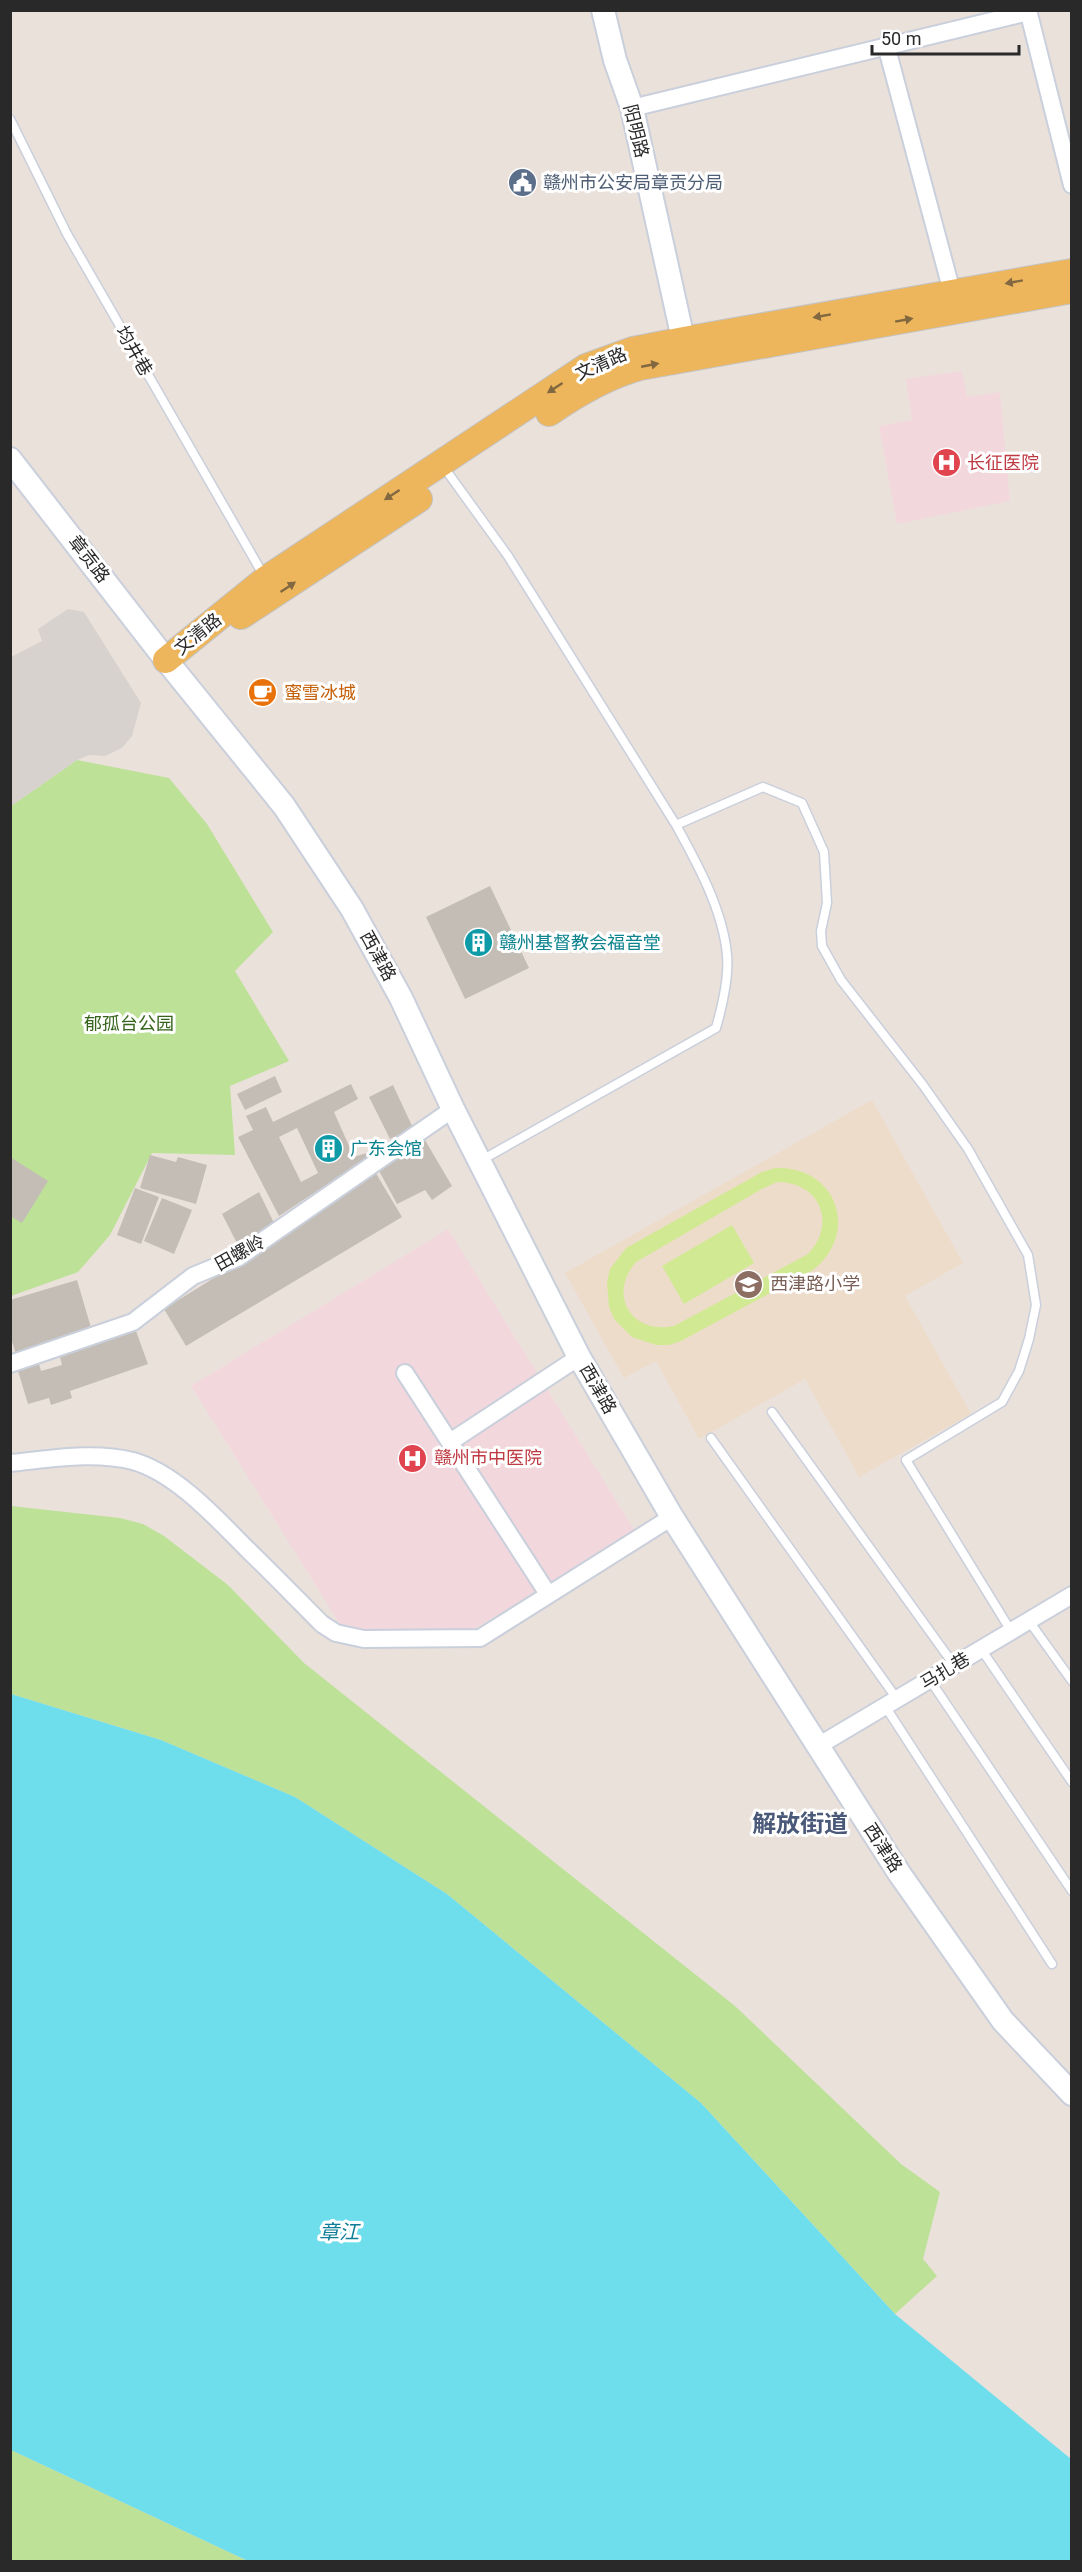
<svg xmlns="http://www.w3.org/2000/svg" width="1082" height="2572" viewBox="0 0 1082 2572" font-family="Roboto,'Noto Sans SC',sans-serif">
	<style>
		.education { fill: #eddcca }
		.medical { fill: #f2d8dd }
		.green { fill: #bce197 }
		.pitch { fill: #d1e993; fill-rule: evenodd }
		.plaza { fill: #d7d2cd }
		.water { fill: #6edeec }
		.building { fill: #c3bdb6; fill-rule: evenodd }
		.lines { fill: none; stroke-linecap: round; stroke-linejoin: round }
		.lane-casing { stroke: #c9cfdb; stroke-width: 11 }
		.street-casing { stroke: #c9cfdb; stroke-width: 20 }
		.secondary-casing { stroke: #c9cfdb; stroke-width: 26 }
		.primary-casing { stroke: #c3c3c3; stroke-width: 28 }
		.lane { stroke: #fff; stroke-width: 8 }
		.street { stroke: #fff; stroke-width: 16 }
		.secondary { stroke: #fff; stroke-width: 22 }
		.primary { stroke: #eeb65c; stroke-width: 26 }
		.oneway { fill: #826840 }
		.labels { text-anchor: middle; stroke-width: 6; stroke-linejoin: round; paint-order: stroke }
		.street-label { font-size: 18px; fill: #292929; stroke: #fff }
		.service-label { font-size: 18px; fill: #4e5e75; stroke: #fff; text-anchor: start }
		.health-label { font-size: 18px; fill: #be3a42; stroke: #fff; text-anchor: start }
		.food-label { font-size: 18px; fill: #c56008; stroke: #fff; text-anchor: start }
		.culture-label { font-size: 18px; fill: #0d838f; stroke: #fff; text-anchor: start }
		.park-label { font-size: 18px; fill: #35641a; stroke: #fff }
		.education-label { font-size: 18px; fill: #785e54; stroke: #fff; text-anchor: start }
		.water-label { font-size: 20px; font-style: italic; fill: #0f7d97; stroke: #fff }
		.district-label { font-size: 24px; font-weight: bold; fill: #4a5979; stroke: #fff }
	</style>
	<rect width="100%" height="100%" fill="#ebe1db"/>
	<path class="education" d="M872,1100L963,1263L905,1296L971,1414L859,1477L805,1379L699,1439L656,1361L624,1378L565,1273Z"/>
	<path class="medical" d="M962,371L967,397L1000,392L1010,501L897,524L879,426L912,420L906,379Z
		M448,1229L635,1531L474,1629H343L191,1386Z"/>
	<path class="green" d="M77,760L169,778L207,824L273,932L235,971L289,1061L230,1086L235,1155L152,1153L110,1235L78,1272L11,1296V806Z
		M11,1506L120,1518L143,1524L164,1536L228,1585L304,1663L735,2006L901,2164L940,2192L923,2259L937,2276L895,2314L701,2103L447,1894L295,1797L161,1740L11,1694Z
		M11,2450L248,2561H11Z"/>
	<path class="pitch" d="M775,1168C836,1165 861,1232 813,1270L681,1341L669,1345H656L632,1337L614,1319L609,1307L607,1282L610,1269L626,1248L762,1172ZM777,1182C820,1182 837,1223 808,1254L674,1326C632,1335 607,1295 636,1262L760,1190Z
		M732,1225L754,1263L684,1304L662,1266Z"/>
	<path class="plaza" d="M68,609L84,612L141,703L132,736L122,748L105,756L89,755L77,760L11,806V657L42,641L38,629Z"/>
	<path class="water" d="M11,1694L161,1740L295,1797L447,1894L701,2103L895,2314L1071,2459V2561H248L11,2450Z"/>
	<path class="building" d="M490,886L529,968L465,999L426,917Z
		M275,1076L282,1092L245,1110L237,1094Z
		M351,1084L358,1099L334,1112L354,1157L382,1148L279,1216L238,1137L253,1130L246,1116L266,1107L273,1122ZM297,1128L318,1173L301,1182L279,1137Z
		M393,1085L413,1128L390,1139L369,1097Z
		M425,1140L452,1186L432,1200L425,1190L397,1204L378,1169Z
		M150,1155L176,1162L178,1157L207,1165L196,1204L140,1188Z
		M10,1157L48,1181L22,1223L10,1216Z
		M374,1170L402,1217L186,1346L164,1309L267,1245Z
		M135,1188L159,1197L141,1244L117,1235Z
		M259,1192L276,1227L241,1251L222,1214Z
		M162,1198L192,1210L174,1254L144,1241Z
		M77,1280L92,1331L16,1354L10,1335V1300Z
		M136,1331L148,1364L70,1391L72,1398L51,1405L49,1398L28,1404L18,1371L39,1364L41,1371L62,1365L60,1357Z"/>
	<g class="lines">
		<defs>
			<path id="lane" d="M10,119L67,234L264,576
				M443,466L508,556L676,825C697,863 723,910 727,955C729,976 722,1007 716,1028L480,1161
				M676,825L763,787L802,803L824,852L827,903L821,931L822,946L841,980L923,1085L968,1149L1028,1255L1036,1305L1029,1339L1019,1371L1002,1402L906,1460L1011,1631
				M772,1412L954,1665
				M711,1438L897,1699
				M1029,1621L1072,1681
				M981,1649L1072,1782
				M930,1680L1072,1891
				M885,1706L1052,1964"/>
			<path id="street" d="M1028,10L1072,185
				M886,45L952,292
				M632,108L1028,12
				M10,1364L133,1322L193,1276L239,1257L453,1109
				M405,1373L548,1594
				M450,1442L579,1357
				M10,1463C51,1459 93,1451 133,1461C176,1473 217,1519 248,1550C273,1574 297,1599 322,1624L336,1633L364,1639L480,1638L672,1517
				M818,1746L1072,1595"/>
			<path id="secondary" d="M603,10L615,60L632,108L687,357
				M10,459L166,660L284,806L352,909L401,998L453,1109L579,1357L672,1517L899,1873L1003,2021L1072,2094"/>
			<path id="primary" d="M549,413C578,393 607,376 640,367L1072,290
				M241,616L419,499
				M166,660L266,579L586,367L633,350L684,340L1072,272"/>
		</defs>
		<use href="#lane" class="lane-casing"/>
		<use href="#street" class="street-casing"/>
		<use href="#secondary" class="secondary-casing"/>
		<use href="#primary" class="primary-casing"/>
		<use href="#lane" class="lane"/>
		<use href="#street" class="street"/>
		<use href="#secondary" class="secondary"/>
		<use href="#primary" class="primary"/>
	</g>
	<defs><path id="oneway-solid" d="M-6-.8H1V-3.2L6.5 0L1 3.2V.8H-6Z" transform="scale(1.5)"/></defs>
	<g class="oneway">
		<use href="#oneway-solid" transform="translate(1014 282) rotate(170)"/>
		<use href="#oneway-solid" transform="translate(822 316) rotate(170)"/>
		<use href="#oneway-solid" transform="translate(904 320) rotate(-10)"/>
		<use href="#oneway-solid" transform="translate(650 365) rotate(-11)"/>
		<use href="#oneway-solid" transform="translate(555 388) rotate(147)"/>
		<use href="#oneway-solid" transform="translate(392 495) rotate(147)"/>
		<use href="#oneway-solid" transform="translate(288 587) rotate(-34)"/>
	</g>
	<defs>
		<symbol id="civic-disc" viewBox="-11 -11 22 22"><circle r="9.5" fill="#5c6f8a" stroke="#fff"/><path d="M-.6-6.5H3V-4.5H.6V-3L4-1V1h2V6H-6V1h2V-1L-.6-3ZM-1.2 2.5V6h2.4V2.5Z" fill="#fff"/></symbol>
		<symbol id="hospital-disc" viewBox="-11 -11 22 22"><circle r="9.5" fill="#e0444e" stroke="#fff"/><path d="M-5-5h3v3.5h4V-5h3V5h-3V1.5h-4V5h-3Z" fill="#fff"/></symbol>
		<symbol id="cafe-disc" viewBox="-11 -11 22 22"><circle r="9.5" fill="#e8710a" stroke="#fff"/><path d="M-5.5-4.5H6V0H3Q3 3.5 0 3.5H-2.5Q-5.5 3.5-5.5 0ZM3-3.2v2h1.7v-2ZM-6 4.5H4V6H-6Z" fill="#fff"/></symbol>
		<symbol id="building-disc" viewBox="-11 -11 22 22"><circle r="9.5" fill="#0f9aa8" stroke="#fff"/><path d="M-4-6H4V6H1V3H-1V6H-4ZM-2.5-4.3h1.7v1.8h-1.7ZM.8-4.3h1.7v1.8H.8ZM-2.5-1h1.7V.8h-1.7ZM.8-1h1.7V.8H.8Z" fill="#fff"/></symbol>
		<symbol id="school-disc" viewBox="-11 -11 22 22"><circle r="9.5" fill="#8d6e63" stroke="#fff"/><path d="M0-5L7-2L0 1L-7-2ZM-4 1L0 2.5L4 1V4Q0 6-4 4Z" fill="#fff"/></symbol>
	</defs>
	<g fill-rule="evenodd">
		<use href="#civic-disc" x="506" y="166" width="33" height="33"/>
		<use href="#hospital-disc" x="930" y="446" width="33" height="33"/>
		<use href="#cafe-disc" x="246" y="676" width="33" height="33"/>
		<use href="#building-disc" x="462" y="926" width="33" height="33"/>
		<use href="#building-disc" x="312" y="1132" width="33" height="33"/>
		<use href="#school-disc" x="732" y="1268" width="33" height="33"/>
		<use href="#hospital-disc" x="396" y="1442" width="33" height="33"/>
	</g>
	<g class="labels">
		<g class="street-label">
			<text transform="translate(636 131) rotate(76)" y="6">阳明路</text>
			<text transform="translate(134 351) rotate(60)" y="6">均井巷</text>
			<text transform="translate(601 364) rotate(-24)" y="6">文清路</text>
			<text transform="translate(89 559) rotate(52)" y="6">章贡路</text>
			<text transform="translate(198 634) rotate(-39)" y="6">文清路</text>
			<text transform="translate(378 956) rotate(61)" y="6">西津路</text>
			<text transform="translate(240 1253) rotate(-29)" y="6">田螺岭</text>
			<text transform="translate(598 1389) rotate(60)" y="6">西津路</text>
			<text transform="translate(945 1671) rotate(-31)" y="6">马扎巷</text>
			<text transform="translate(883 1848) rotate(57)" y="6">西津路</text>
		</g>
		<g class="service-label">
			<text x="543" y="189">赣州市公安局章贡分局</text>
		</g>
		<g class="health-label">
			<text x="967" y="469">长征医院</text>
			<text x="434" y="1464">赣州市中医院</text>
		</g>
		<g class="food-label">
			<text x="284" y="699">蜜雪冰城</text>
		</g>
		<g class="culture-label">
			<text x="499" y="949">赣州基督教会福音堂</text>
			<text x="350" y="1155">广东会馆</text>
		</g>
		<g class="park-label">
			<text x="129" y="1030">郁孤台公园</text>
		</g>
		<g class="education-label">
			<text x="770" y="1290">西津路小学</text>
		</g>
		<g class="water-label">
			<text x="339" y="2239">章江</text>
		</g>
		<g class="district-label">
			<text x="800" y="1832">解放街道</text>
		</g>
	</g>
	<rect width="1082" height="2572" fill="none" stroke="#292929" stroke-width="24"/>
	<path d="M872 45v9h147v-9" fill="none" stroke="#292929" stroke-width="3"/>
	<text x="881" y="45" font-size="18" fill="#292929" stroke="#ffffff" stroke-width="4.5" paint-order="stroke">50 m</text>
</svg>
